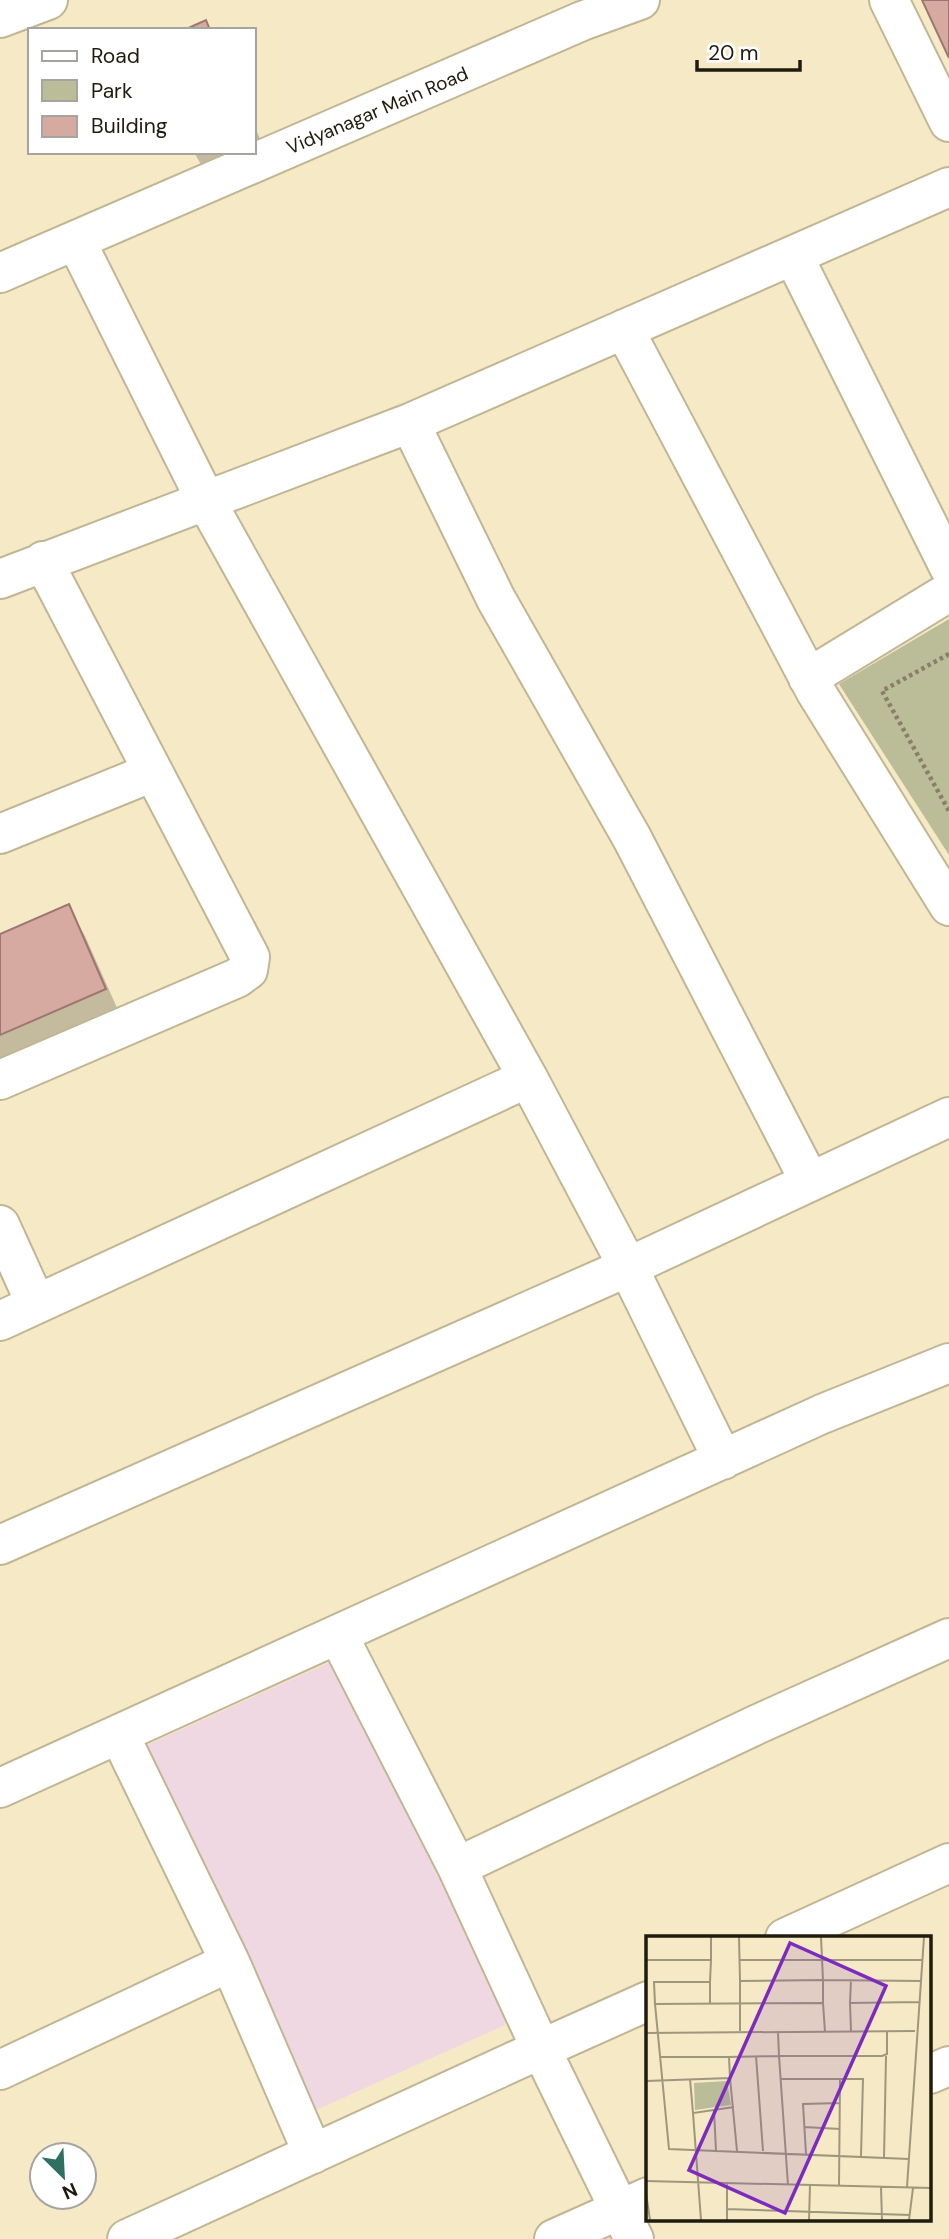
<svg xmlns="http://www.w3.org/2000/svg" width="949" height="2239" viewBox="0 0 949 2239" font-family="'DM Sans',sans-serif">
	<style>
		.education { fill: #f0d8e3 }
		.green { fill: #babd98 }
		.shadow { fill: #0003 }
		.building { fill: #d6aaa0; stroke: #9b776f; stroke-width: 2 }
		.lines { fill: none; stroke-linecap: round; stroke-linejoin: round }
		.minor-casing { stroke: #c1b694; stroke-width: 42 }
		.path { stroke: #877f67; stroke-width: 4.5; stroke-dasharray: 3.5 3.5; stroke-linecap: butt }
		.minor { stroke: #fff; stroke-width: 38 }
		.labels { text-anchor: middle; stroke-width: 7; stroke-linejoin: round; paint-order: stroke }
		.street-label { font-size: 19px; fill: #1f1b0e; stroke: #fff }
		.inset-road { fill: none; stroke: #9f977c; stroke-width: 2 }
		.view { fill: #7b2cbf; fill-opacity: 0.15; stroke: #7b2cbf; stroke-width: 3.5 }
		.inset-edge { fill: none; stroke: #1f1b0e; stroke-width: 3.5 }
	</style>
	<rect width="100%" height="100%" fill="#f5e9c6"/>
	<path class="education" d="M335,1660L514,2021L316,2110L138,1749Z"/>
	<path class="green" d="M949,619V855L839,684Z"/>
	<path class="shadow" d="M254,125L271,164L214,188L194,152H254Z
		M68,906L85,936L122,1019L0,1066V936Z"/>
	<path class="building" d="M922,0H949V58Z
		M206,20L210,30H184Z
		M69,904L106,989L0,1035V934Z"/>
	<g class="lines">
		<defs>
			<path id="minor" d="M889,0L949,122
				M0,18L48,0
				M76,241L206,501L528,1078L628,1267L949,1117
				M794,257L949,567
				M0,273L582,21L640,0
				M624,329L816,692L949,906
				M410,423L496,599L632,838L810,1182
				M0,579L410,423L949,187
				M808,678L949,592
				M0,834L153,772
				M0,1080L237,978L248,970L250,957L43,561
				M0,1225L36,1304
				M0,1321L528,1078
				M0,1545L628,1267L723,1460
				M338,1635L457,1867L758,1724L949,1638
				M119,1734L230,1962
				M0,1788L822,1414L949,1363
				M457,1867L541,2049L648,2001
				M785,1938L949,1863
				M0,2070L230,1962L313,2154
				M930,2074L949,2066
				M127,2239L541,2049L634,2239
				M554,2239L648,2197"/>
		</defs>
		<use href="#minor" class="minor-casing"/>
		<path class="path" d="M949,654L882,691L949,811"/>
		<use href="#minor" class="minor"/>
	</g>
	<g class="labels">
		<g class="street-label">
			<text transform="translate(377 110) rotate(-23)" y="7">Vidyanagar Main Road</text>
		</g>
	</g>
	<g transform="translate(646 1936)">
		<rect width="285" height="285" fill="#f5e9c6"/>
		<path d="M81,145L85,169L49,174L48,147Z" fill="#babd98"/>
		<path class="inset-road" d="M93,1L94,45L177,44V66M175,1L177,44L276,45M0,24H65L64,46H8L9,68L177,67L179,96M65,24V1M93,24H277M205,44L204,67L273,66M94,45V95M64,46V68M204,67L205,95M9,68L23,213L263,223M132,96L133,120H236L241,118V95M0,97L269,95M110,120L117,215M14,121H83M84,142L91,215M44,143L47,177M134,143H217L215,220M0,145L84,142L83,121L133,120L142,249M68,174L70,215M158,191L194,193M160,218L157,168L194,167M238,222L240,120M0,245L286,252M193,250L194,143M235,251L236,284M261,251L278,1M0,257L4,284M81,273L264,279M55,284L47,177L88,171M81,284V248M163,284L164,249M263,284L267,252"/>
		<path class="view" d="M144,7L240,50L139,277L43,234Z"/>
		<rect width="285" height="285" class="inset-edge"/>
	</g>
	<rect x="28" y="28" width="228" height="126" fill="#ffffff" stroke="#a5a49f" stroke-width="2"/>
	<rect x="42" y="51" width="35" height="10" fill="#ffffff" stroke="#a5a49f" stroke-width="2"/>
	<text x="91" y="63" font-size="21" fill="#1f1b0e">Road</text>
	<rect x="42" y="80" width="35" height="21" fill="#babd98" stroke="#a5a49f" stroke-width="2"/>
	<text x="91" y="98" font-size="21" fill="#1f1b0e">Park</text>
	<rect x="42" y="116" width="35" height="21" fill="#d6aaa0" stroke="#a5a49f" stroke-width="2"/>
	<text x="91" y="133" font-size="21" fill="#1f1b0e">Building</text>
	<g transform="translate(63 2176) rotate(156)"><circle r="33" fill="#ffffff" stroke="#a5a49f" stroke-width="2"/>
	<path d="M0-5L12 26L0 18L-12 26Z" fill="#2e7162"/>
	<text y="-10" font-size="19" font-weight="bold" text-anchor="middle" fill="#1f1b0e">N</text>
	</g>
	<path d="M697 60v10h103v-10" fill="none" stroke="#1f1b0e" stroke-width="3.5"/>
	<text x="708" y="60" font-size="21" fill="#1f1b0e" stroke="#ffffff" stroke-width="5" paint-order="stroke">20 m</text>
</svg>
